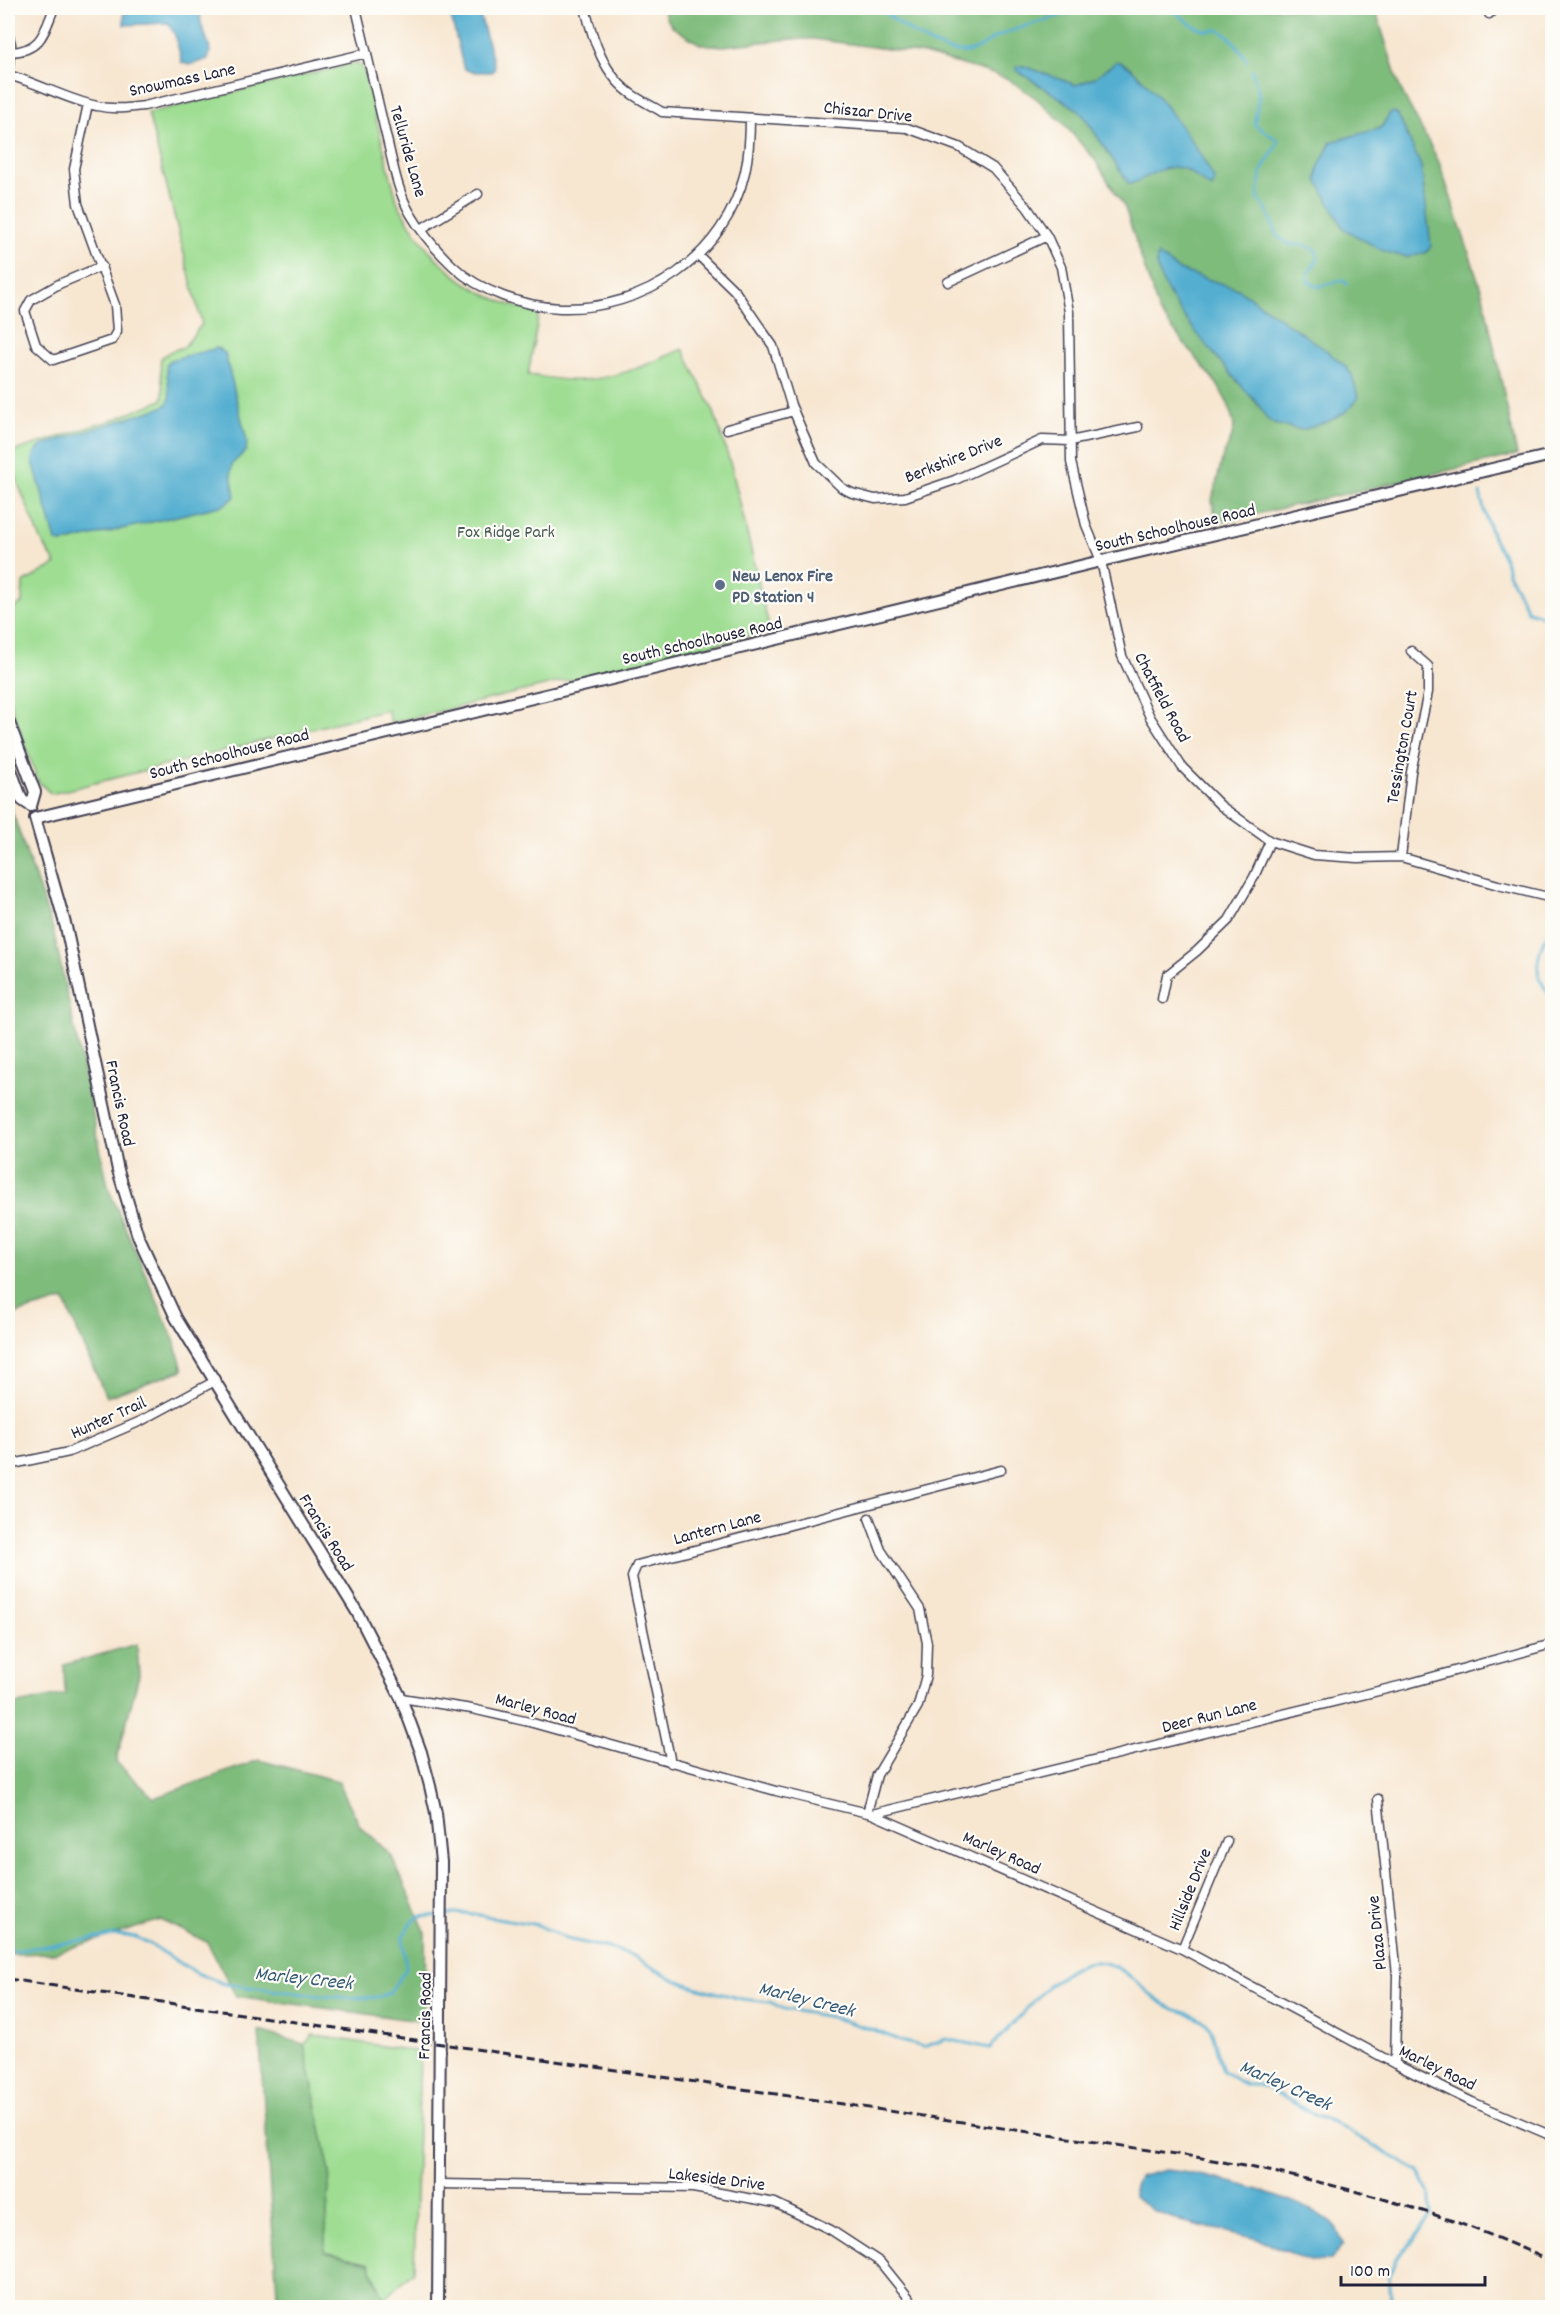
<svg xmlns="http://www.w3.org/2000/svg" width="1560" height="2315" viewBox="0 0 1560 2315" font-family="Dekko,sans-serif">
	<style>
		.green { fill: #9edd92; stroke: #608066; stroke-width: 1.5 }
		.forest { fill: #7ebc7c; stroke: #506f5c; stroke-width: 1.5 }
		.water { fill: #52aed0; stroke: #3a6886; stroke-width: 1.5 }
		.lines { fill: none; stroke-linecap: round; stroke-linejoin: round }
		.stream { stroke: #52aed0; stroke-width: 3 }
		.street-casing { stroke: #423f51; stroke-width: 11 }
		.secondary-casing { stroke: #423f51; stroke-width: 14 }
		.street { stroke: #fff; stroke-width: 8 }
		.secondary { stroke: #fff; stroke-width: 10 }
		.rail { stroke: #22223b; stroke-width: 3; stroke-dasharray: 9 4.5; stroke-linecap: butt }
		.service-dot { fill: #5c6f8a; stroke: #fdfcf7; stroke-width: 2 }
		.labels { text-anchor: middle; stroke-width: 4.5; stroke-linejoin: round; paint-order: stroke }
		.street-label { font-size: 18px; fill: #22223b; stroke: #fdfcf7 }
		.park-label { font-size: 18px; fill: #475a55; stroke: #fdfcf7 }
		.service-label { font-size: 18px; font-weight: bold; fill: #4e5e75; stroke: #fdfcf7; text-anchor: start }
		.water-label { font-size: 20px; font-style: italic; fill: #355a77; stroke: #fdfcf7 }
	</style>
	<rect width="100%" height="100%" fill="#fdfcf7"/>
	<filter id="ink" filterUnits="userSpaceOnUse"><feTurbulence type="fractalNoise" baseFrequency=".0167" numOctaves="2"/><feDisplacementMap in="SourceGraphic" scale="12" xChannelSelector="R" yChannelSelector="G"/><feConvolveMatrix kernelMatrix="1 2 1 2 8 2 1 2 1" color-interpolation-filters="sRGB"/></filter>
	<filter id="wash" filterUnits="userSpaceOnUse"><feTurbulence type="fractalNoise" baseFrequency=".008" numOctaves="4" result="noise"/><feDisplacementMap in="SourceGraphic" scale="24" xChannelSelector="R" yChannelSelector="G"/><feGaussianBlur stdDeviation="1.35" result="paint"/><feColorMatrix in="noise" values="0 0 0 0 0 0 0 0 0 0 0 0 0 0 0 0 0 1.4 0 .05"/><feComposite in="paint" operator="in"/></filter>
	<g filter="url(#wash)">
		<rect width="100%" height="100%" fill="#f7e6d0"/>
		<path class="green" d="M355,63L362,66L364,71L397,201C428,263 472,298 539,313L528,375C547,377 566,382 584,380C619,378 652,363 683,349L714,412L732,469L770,631L391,723L387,710L51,794L38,781L8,697V605L12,609L22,603L23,583L56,564L41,540L8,459V453L118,418L162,400C166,388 158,373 161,358L171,351L184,347L202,324L148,113Z
			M313,2035L420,2052L414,2271L384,2299L369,2263L324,2252L330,2173L304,2045Z"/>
		<path class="forest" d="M663,8H1375L1400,88L1439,162L1483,295L1517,455L1217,523L1212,500L1223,456L1231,439L1234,426L1229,406L1217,384L1159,312L1125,208L1095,160L1063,123L1037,99L1008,79L984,71L924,54L814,39H792L723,46L700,44L674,28L666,18Z
			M8,800L53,929L109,1190L174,1340L183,1370L106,1397L64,1300L8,1316Z
			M137,1644L139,1675L116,1762L154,1798L259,1760L338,1781L360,1826L391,1855L425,1931L426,2000L418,2021L236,1996L207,1942L161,1920L55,1953L8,1954V1706L65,1694L64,1665Z
			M259,2031L304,2044L330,2173L324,2252L369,2263L384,2299L376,2307H278Z"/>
		<path class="water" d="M124,8H203C193,25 216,43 208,59L190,65L182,63L175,35L168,23L124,25Z
			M449,8H478L495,68L492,72H475L466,70L463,66Z
			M1117,61C1141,65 1206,157 1215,182L1212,188C1202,183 1194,174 1184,169C1163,161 1145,182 1129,184L1085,118L1077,109L1016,70V67L1024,66L1076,85L1094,78Z
			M1394,112L1398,115L1421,166L1431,246L1427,252L1417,255L1407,257L1397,255L1381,250L1344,229L1317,180L1318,168L1331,142L1381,128L1390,113Z
			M1158,255L1179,270L1238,289L1327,351L1345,366L1352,375L1358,397L1354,404L1344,413L1327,422L1302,430L1274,424L1266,418L1260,407C1240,383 1144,283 1158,255Z
			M217,348L225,353L247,441L246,451L232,464L231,473L235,497L224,505L71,541L61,543L56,541L33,462C33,453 36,450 43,445L160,408L166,405L170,398L166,365L170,360Z
			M1165,2170C1204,2173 1309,2198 1335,2227C1339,2231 1340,2239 1343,2244L1331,2260L1310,2261L1257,2239L1180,2221L1154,2211L1134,2197L1133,2190L1139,2177Z"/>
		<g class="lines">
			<path class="stream" d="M879,8C901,25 942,59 971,51C984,48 991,38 1003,34C1030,24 1058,16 1086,8
				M1172,8C1182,18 1193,28 1208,31C1211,31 1215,29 1218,30C1231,34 1240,50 1247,61
				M1252,70L1259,94L1254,124L1279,141L1261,172L1258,198L1269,214L1277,236L1291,245L1303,244L1316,250L1318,259L1308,274L1307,280L1317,287L1342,280L1347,284
				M1480,493L1486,518L1495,542L1505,559L1508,573L1528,611L1552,619
				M1548,928L1549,931C1540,945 1534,966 1541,981C1544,988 1550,994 1552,1002
				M8,1949L14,1951L116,1935L136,1937L152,1945L194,1972L224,1984L320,1996L362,1998L379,1997L389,1993L406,1969L403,1936L411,1923L418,1917L467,1913L538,1925L566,1939L609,1948L633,1956L673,1979L695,1987L742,1999L770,2002L784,2009L831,2017L874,2030L901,2041L924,2047L946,2039L990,2048L1049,1985C1064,1977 1074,1963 1093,1962C1126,1960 1144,1997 1172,2008C1182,2013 1198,2014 1206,2023C1216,2035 1217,2057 1223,2071L1245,2085H1258L1268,2088L1316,2116L1333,2122L1419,2172L1430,2194L1431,2215L1413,2241L1396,2259L1389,2276L1392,2308"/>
		</g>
	</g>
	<g filter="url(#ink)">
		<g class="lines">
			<defs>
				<path id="street" d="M356,8C366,49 375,90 385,131C392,158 396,188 410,213C421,232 437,251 453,266C480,292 523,306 560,308C644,311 726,256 745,172C749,154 750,136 750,118
					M585,8C593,40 604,76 633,95C642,101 652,106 662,112L907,128L959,147L993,168L1027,207L1047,236L1061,267L1069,312L1071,462L1086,525L1101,561L1122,656L1150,717L1182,767L1221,806L1270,841L1314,855L1357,858L1401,857L1498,885L1552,898
					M1489,14L1496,8
					M8,33L11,44L8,75C38,83 68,100 97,106C113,110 128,108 144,106L367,53
					M10,52C41,51 44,33 54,8
					M88,104L74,169L78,204L115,305L117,331L112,340L53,360L36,345L25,311L31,300L59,284L102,266
					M421,229L478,194
					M698,255L735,291L773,346L791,405L816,463L842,488L852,493L875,499L905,497L955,480L1042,440L1070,441L1138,427
					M948,282L1047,236
					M727,429L794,411
					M1401,857L1411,772L1428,692V666L1411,651
					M1162,999L1167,975L1197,951L1229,920L1254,877L1270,841
					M8,1465L69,1452L141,1421L215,1381
					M401,1698L472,1709L529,1722L776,1791L872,1814L1182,1949L1395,2064L1472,2102L1552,2136
					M671,1763L632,1577L637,1565L1001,1470
					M1378,1799L1397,1974L1395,2064
					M867,1813L877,1775L918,1706L926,1675L927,1643L920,1609L881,1550L869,1518
					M872,1814L1407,1684L1552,1644
					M1182,1949L1227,1841
					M440,2184L693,2188L775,2203L831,2230L880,2262L917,2308"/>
				<path id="secondary" d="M8,720L35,792L31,806L22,800L8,762
					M438,2308L441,1862L436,1813L430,1786L421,1752L401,1698L357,1612L176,1318L138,1236L118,1170L66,927L35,818L1101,561L1552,455"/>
			</defs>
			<use href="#street" class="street-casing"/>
			<use href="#secondary" class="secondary-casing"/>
			<use href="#street" class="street"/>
			<use href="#secondary" class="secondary"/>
			<path class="rail" d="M8,1979L1196,2157C1319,2179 1440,2208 1552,2262"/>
		</g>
	</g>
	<circle class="service-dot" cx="720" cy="585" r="6"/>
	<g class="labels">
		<g class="street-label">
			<text transform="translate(182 79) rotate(-12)" y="6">Snowmass Lane</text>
			<text transform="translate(868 111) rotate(6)" y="6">Chiszar Drive</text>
			<text transform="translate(409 151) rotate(74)" y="6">Telluride Lane</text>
			<text transform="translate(953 458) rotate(-22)" y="6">Berkshire Drive</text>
			<text transform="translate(1175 527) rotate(-13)" y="6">South Schoolhouse Road</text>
			<text transform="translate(702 640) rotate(-13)" y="6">South Schoolhouse Road</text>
			<text transform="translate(1163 697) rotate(62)" y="6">Chatfield Road</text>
			<text transform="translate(1401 747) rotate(-80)" y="6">Tessington Court</text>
			<text transform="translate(229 753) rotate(-14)" y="6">South Schoolhouse Road</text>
			<text transform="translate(121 1103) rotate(78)" y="6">Francis Road</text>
			<text transform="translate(108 1417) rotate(-24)" y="6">Hunter Trail</text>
			<text transform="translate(717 1527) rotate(-15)" y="6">Lantern Lane</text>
			<text transform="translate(327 1532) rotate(58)" y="6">Francis Road</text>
			<text transform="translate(536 1708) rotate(15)" y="6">Marley Road</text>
			<text transform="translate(1209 1715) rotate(-14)" y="6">Deer Run Lane</text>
			<text transform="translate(1002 1852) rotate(24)" y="6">Marley Road</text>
			<text transform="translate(1189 1889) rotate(-68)" y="6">Hillside Drive</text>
			<text transform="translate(1376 1933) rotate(-96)" y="6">Plaza Drive</text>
			<text transform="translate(424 2016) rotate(-89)" y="6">Francis Road</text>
			<text transform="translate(1438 2067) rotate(26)" y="6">Marley Road</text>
			<text transform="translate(717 2178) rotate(7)" y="6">Lakeside Drive</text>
		</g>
		<g class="park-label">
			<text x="506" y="537">Fox Ridge Park</text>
		</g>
		<g class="service-label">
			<text x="732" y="581">New Lenox Fire<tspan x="732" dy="21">PD Station 4</tspan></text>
		</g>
		<g class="water-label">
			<text transform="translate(304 1977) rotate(6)" y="7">Marley Creek</text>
			<text transform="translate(807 1998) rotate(14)" y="7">Marley Creek</text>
			<text transform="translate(1286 2084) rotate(24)" y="7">Marley Creek</text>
		</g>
	</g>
	<rect width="1560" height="2315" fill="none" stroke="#fdfcf7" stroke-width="30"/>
	<path d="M1341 2276v9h144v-9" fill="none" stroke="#22223b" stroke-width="3"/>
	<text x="1350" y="2276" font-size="18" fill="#22223b" stroke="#fdfcf7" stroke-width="4.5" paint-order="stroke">100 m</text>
</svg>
